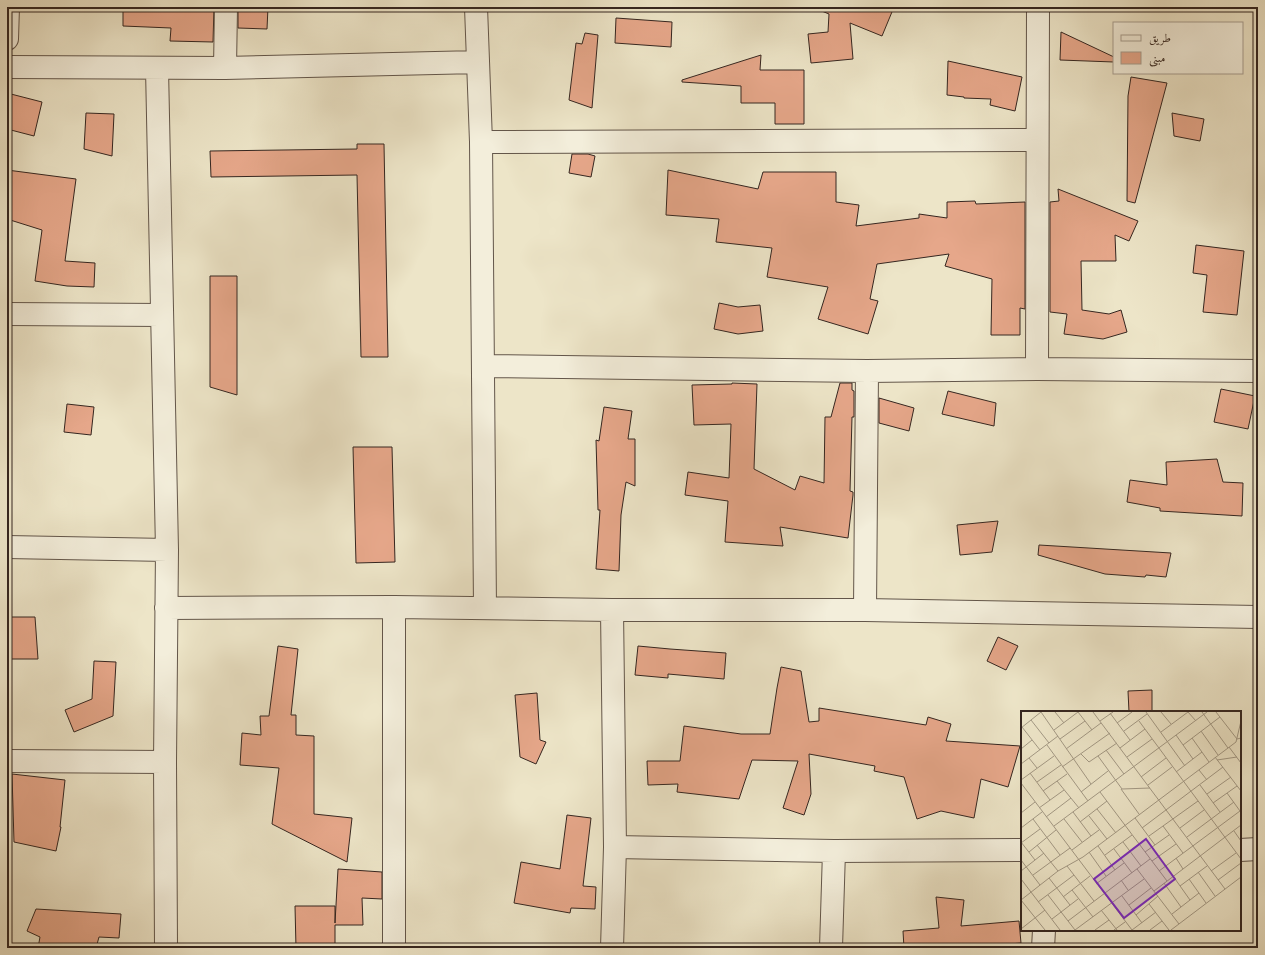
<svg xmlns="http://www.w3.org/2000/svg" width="1265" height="955" viewBox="0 0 1265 955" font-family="'IM FELL Double Pica',Amiri,serif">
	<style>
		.building { fill: #e6a78a; stroke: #352620 }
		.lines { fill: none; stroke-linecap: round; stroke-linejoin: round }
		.street-casing { stroke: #63564a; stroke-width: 24 }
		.street { stroke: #f3eedb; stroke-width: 22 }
		.inset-road { fill: none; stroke: #a39985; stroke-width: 1 }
		.view { fill: #7b2cbf; fill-opacity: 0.15; stroke: #7b2cbf; stroke-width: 2 }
		.inset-edge { fill: none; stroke: #352620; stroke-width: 2 }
	</style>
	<rect width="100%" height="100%" fill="#ede5c8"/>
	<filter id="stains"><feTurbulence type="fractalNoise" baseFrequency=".005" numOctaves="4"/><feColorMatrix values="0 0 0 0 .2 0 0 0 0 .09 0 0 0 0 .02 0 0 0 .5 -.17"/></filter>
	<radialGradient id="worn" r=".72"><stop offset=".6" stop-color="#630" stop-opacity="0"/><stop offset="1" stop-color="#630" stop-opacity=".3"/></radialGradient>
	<path class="building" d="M123,7H214L213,42L170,41L171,28L123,26Z
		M238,7H268L267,29L238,28Z
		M812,7H894L882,36L850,23L853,59L811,63L808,34L828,32L829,14Z
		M616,18L672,22L671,47L615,43Z
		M1061,32L1114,57V62L1060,60Z
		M585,33L598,35L592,108L569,100L576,43L582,44Z
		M761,55L760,70H804V124H775V103H741V86L682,82V80Z
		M948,61L1022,77L1015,111L990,105L991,99L964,98V97L947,95Z
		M1131,77L1167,83L1135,203L1127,201L1128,96Z
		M7,93L42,102L34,136L7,129Z
		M86,113L114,114L112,156L84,149Z
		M1172,113L1204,119L1200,141L1174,136Z
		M357,144H384L388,357H361L357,175L211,177L210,151L357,149Z
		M572,154H588L595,156L591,177L569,173Z
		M7,170L76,179L65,261L95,263L94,287L67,286L35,281L42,230L7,219Z
		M668,170L758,189L763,172H836V202L859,205L856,226L919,218V214L947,218V202L975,201L976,204L1025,202V309L1020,308V335H991L992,279L945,266L949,254L877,264L870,299L878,301L868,334L818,319L828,287L767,277L772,248L716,242L719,219L666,215Z
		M1058,189L1138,221L1129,241L1115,235L1116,261H1081L1082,310L1109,314L1121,310L1127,332L1103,339L1064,334L1067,314L1050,312V202L1059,201Z
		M1196,245L1244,251L1237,315L1203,312L1207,275L1193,273Z
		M210,276H237V395L210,387Z
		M719,303L738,307L760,305L763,331L738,334L714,329Z
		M732,383L757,384L754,469L795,490L800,476L824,483L825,417H831L840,383H852V390L854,391V417H852L850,491L853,492V495L848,538L780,527L783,546L725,542L728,501L685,495L688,472L729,478L731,424L694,425L692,385L732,384Z
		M1221,389L1255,396L1248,429L1214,422Z
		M948,391L996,403L994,426L942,414Z
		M879,398L914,408L909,431L879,423Z
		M67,404L94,407L91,435L64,432Z
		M604,407L632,411L628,439H635V486L626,482L621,515L619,571L596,569L600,510H598L596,440L599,441Z
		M353,447H392L395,562L356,563Z
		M1217,459L1223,482L1243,483L1242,516L1160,511V508L1127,502L1130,480L1167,485L1166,462Z
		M998,521L992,552L960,555L957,525Z
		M1039,545L1171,553L1166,577L1146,575L1145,577L1105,574L1038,555Z
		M7,617H35L38,659H7Z
		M998,637L1018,646L1006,670L987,661Z
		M278,646L298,649L291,715H296V735L314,736V814L352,818L347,862L272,824L279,768L240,765L242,733L261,735L260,716H269Z
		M638,646L670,649L726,653L724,679L668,674V678L635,675Z
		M94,661L116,662L113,716L74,732L65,710L92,699Z
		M781,667L801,671L809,722L819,721V708L926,725L928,717L951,724L946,741L1020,746L1008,787L981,779L974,818L941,811L917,819L904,777L874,771L875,766L809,754L811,794L804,815L783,808L798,761L752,760L739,799L677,792L678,784L648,785L647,761H680L684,726L741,734H770L777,688Z
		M1152,690V712H1129L1128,691Z
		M537,693L540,740L546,742L536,764L520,757L515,695Z
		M12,774L65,780L60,827H61L56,851L14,842Z
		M567,815L591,818L583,886L596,887L595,909L571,908L570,913L514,903L521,862L560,869Z
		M338,869L382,872V899L362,898L363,925H335V948H296L295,906H335V923Z
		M936,897L964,900L961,926L1019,921L1021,943L998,945V948H904L903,931L939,928Z
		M36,909L121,914L119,938L99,937L96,948H38L40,937L27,931Z"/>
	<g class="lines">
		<defs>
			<path id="street" d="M476,7L481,142L485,608
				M7,39L8,7
				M7,67L225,68L478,62
				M157,68L167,550L165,762L166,948
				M225,68L226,7
				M481,142L1037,140
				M7,314L162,315
				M483,366L867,371L1037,369L1258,371
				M1037,369L1038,7
				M7,547L167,550
				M166,608L394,607L612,610H865L1258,617
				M612,610L615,847L612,948
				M865,610L867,371
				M7,761L165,762
				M615,847L834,851L1022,850
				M1240,850L1258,849
				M394,948V607
				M831,948L834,851
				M1043,948L1044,930"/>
		</defs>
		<use href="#street" class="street-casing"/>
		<use href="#street" class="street"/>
	</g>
	<g transform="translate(1021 711)">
		<rect width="220" height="220" fill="#ede5c8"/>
		<path class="inset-road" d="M20,1L70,73M34,1L43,12M57,1L71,19M72,1L204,178M125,1L164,55M140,1L150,13M167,1L175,10M181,1L207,37M195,1L216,28L220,27M89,2L109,29M10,9L28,32M79,10L92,1M118,10L220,148M96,12L111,1M1,16L19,39M0,17L20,1M33,19L57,1M103,20L126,3M180,20L197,44M140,21L167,1M155,24L172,48M171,27L188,51M39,28L64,10M26,34L67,90M162,34L199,6M208,36L220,52M99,37L124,18M0,38L11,29M45,38L80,12M85,39L103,63M60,43L68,51L96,32M77,45L101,78L129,77M106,46L131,28M194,46L220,80M8,47L16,57M196,49L216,46M0,53L37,25M41,56L89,22M178,59L186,69M155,61L181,41M9,62L29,89M120,66L145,47M0,69L33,45M36,70L58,97M16,71L40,54M0,72L111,219M127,74L151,56M179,74L199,101M100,78L118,103M22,80L46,63M60,81L87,60M79,81L146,170M206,82L219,100M186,83L210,66M192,92L216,75M18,97L43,79M76,98L95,122M52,101L70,125M0,102L14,91M68,105L86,128M25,106L50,87M114,107L134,134M12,108L39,144M43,108L61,131M59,111L86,90M33,115L186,1M142,115L162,142M0,117L21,101M121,117L202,56M159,117L183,99M213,120L220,130M128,125L177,90M166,126L213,91M0,131L14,149M102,131L120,155M0,132L19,118M16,134L37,160M77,135L94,159M93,138L111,162M51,139L78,119M8,141L35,119M68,141L85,165M124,141L148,124M84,144L111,124M155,147L162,158M0,149L19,174M131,150L155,133M46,155L73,190M116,158L158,213M0,160L23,142M138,160L219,100M190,160L215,142M177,161L194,185M12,164L49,137M152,165L169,189M28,167L49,194M0,168L39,219M168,168L185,192M100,169L107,179M197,169L220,152M143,172L160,196M75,173L103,152M159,175L186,155M51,179L72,206M133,180L220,114M27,184L54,219M101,185L121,212M42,186L69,165M0,189L37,160L62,146L215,31L220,10M0,189L24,219M17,191L53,164M128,193L148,219M108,194L130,177M80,199L96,219M151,203L178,182M115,204L137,185M31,208L57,188M47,210L129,148M0,218L24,199M54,219L123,168M74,219L88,209M93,219L104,211M111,219L135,201M129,219L141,210M150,219L220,166"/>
		<path class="view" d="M125,128L154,168L103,207L73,168Z"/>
		<rect width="220" height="220" class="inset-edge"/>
	</g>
	<rect width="1265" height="955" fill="none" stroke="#ede5c8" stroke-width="24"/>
	<rect x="8" y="8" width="1249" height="939" fill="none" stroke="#352620" stroke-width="2"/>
	<rect x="12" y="12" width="1241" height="931" fill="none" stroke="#352620"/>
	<rect x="1113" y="22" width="130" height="52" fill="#f3eedb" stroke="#a79e90"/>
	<rect x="1121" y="35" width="20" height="6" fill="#f3eedb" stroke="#a79e90"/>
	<text x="1149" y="42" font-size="12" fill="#352620">طريق</text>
	<rect x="1121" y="52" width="20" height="12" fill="#e6a78a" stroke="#a79e90"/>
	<text x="1149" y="62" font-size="12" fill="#352620">مبنى</text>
	<rect width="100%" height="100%" filter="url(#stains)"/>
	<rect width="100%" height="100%" fill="url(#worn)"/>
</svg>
